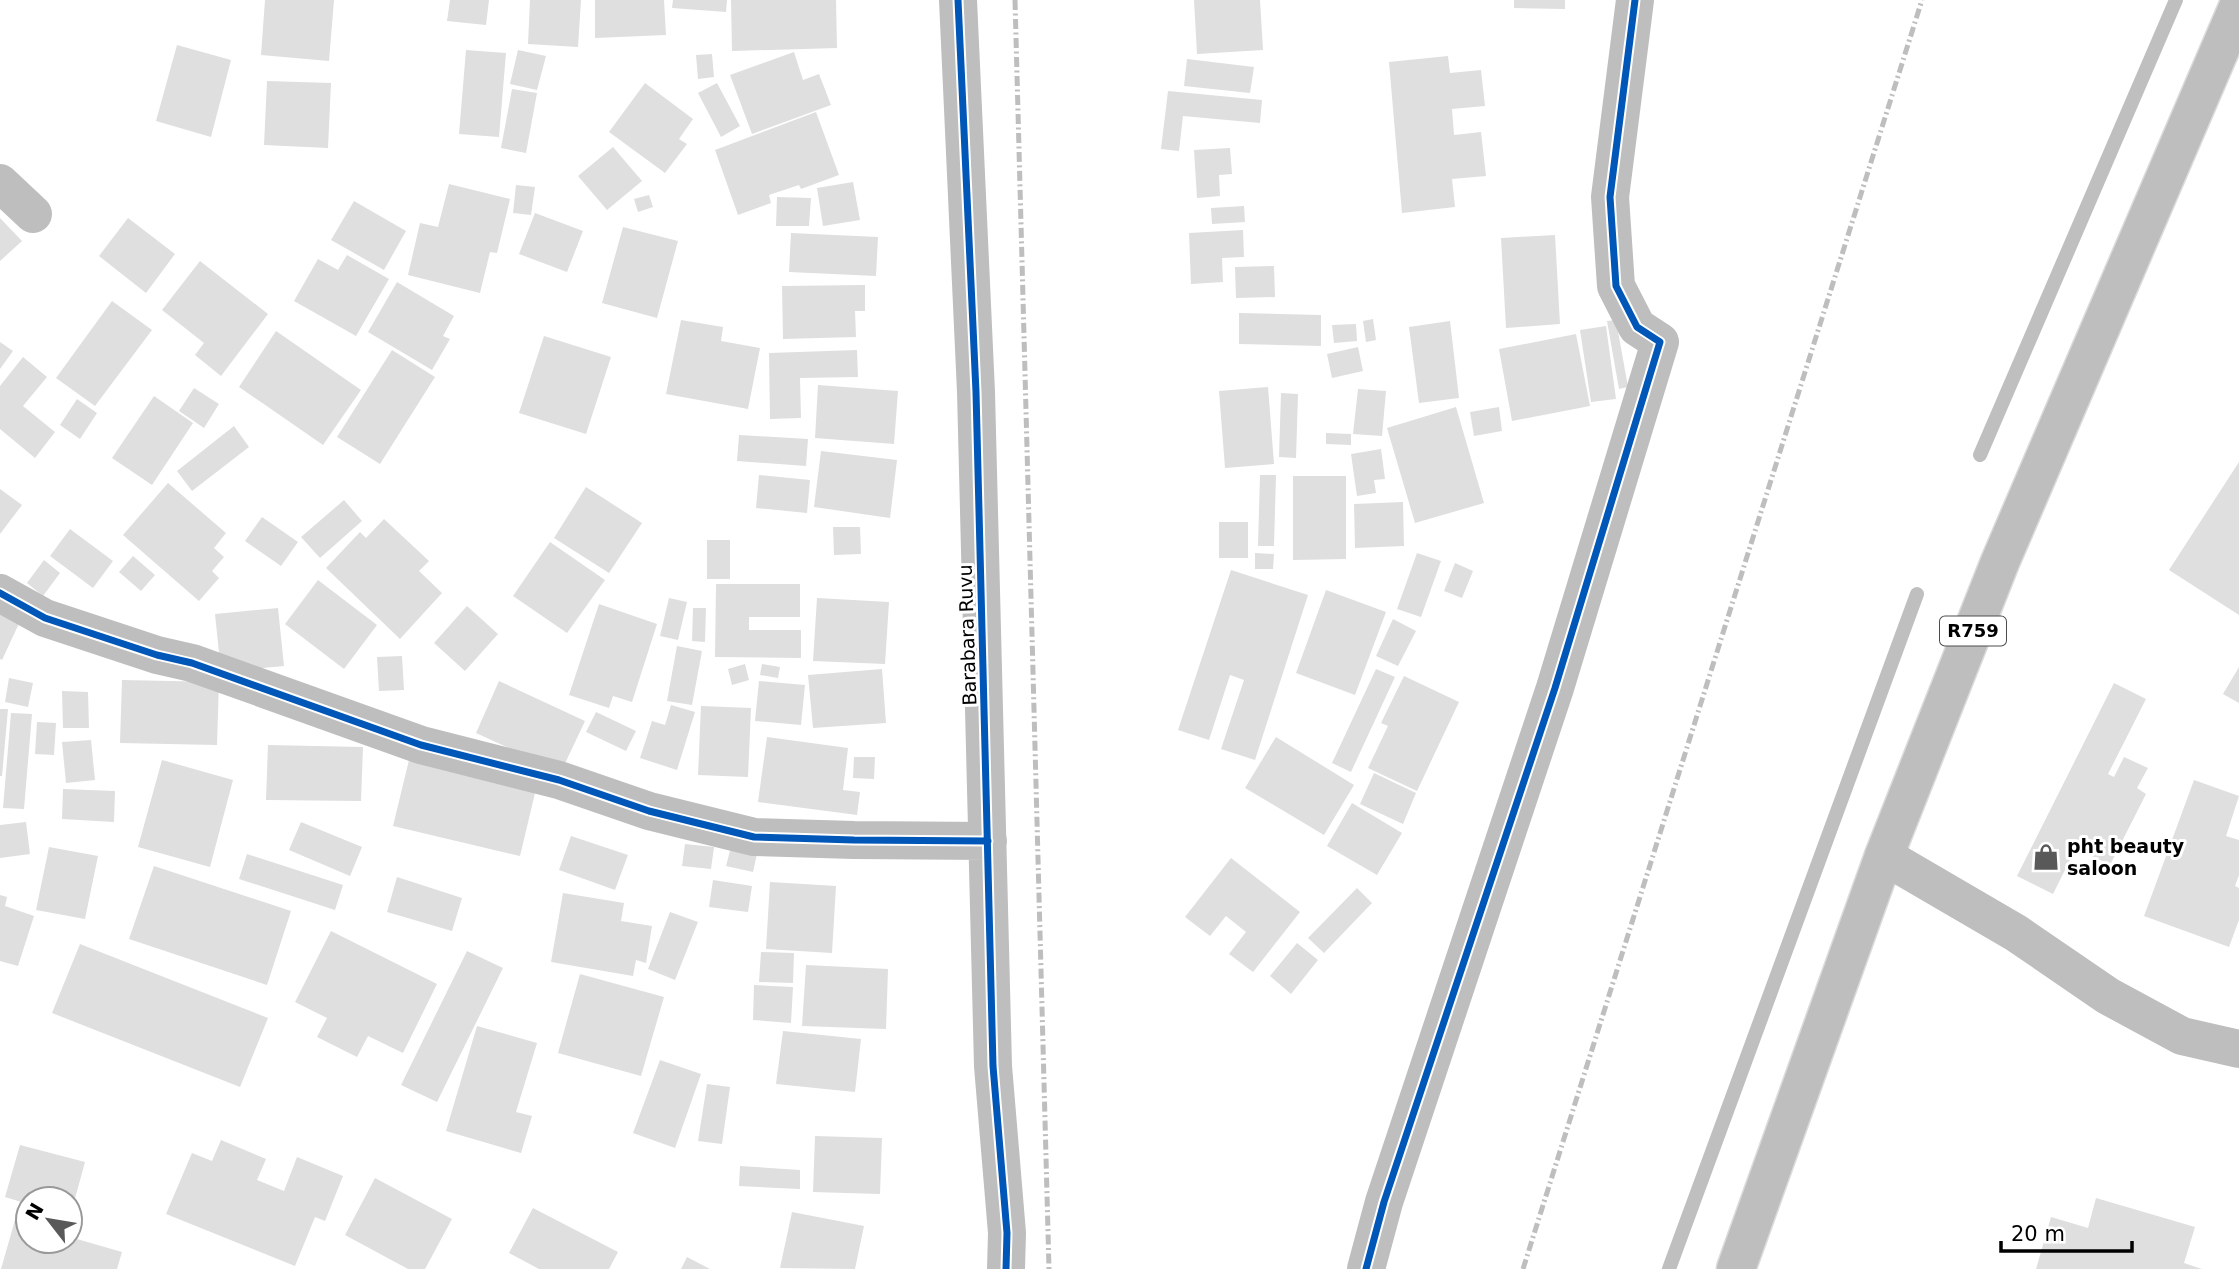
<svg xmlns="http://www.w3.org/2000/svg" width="2239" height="1269" viewBox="0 0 2239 1269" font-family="'DejaVu Sans',sans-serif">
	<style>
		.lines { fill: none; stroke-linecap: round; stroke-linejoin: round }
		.stream { stroke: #bfbfbf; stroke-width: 14 }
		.building { fill: #dfdfdf }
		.primary-casing { stroke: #dbdbdb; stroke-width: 41 }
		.street { stroke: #bebebe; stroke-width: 38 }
		.primary { stroke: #bebebe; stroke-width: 38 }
		.rail { stroke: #bebebe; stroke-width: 5; stroke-dasharray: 10 3.5 2 3.5; stroke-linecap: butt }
		.cycleway-casing { stroke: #fff; stroke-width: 11 }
		.cycleway { stroke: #0057b8; stroke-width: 7 }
		.labels { text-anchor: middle; stroke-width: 6; stroke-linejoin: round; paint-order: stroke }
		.shield { fill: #fff; stroke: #4c4c4c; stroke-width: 2 }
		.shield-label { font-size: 18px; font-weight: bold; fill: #000 }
		.street-label { font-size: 19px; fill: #000; stroke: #fff }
		.poi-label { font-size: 19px; font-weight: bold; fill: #000; stroke: #fff; text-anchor: start }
	</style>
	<rect width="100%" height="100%" fill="#fff"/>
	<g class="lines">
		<path class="stream" d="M1980,455L2176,0
			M1669,1269L1917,594"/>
	</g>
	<path class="building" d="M265,0H334L329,61L261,55Z
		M450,0H489L486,25L447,21Z
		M530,0H581L578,47L528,44Z
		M595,0H664L666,35L595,38Z
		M673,0H727L726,12L672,8Z
		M731,0H836L837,48L732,51Z
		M1194,0H1260L1263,50L1197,54Z
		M1514,0H1565V9L1514,8Z
		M177,45L231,60L211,137L156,121Z
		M466,50L506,53L499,137L459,134Z
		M518,50L546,56L537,90L510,84Z
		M794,52L803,80L819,74L831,105L752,134L730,75Z
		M712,54L714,77L698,79L696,55Z
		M1448,56L1450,73L1481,70L1485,106L1452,109L1454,135L1481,132L1486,176L1452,179L1455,207L1402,213L1389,62Z
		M1187,59L1254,67L1250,93L1184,86Z
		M267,81L331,83L328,148L264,145Z
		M645,83L693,119L679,139L687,144L665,173L609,132Z
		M717,83L740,126L721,137L698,93Z
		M512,89L537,93L526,153L501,148Z
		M1168,91L1262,100L1260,123L1183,116L1179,151L1161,149Z
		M816,112L839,175L801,189L799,185L769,195L771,203L738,215L715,150Z
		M613,147L642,181L607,210L578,176Z
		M1230,148L1232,174L1219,175L1220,196L1197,198L1194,150Z
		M853,182L860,220L823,226L817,188Z
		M449,184L510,199L497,253L490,252L480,293L408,275L420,223L438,227Z
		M516,185L535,187L531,215L513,213Z
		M649,195L653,207L638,212L634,199Z
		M777,197L811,198L809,226H776Z
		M354,201L406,231L384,270L331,240Z
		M1244,206L1245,222L1212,224L1211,208Z
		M535,213L583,231L567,272L519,254Z
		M0,218L22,241L0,261Z
		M128,218L175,254L146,293L99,256Z
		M623,227L678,241L657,318L602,303Z
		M1243,230L1244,257L1222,258L1223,282L1191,284L1189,233Z
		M791,233L878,237L876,276L789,272Z
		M1555,235L1560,324L1506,328L1501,238Z
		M347,255L389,279L356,336L294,301L318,259L338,270Z
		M200,261L268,314L221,376L195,355L204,343L162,310Z
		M1274,266L1275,297L1236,298L1235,267Z
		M397,282L454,316L443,336L450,339L432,370L368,332Z
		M865,285V311H855L856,337L783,339L782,286Z
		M112,301L152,330L95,406L56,378Z
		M1239,313L1321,315V346L1239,344Z
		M1373,319L1376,340L1366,342L1363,321Z
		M681,320L723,327L721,341L760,348L748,409L666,394Z
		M1616,320L1628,387L1619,389L1607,321Z
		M1450,321L1459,398L1419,403L1409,327Z
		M1356,324L1357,341L1334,343L1332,325Z
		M1606,326L1616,399L1591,402L1580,330Z
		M276,331L361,390L323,445L239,387Z
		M1576,334L1590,406L1512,421L1499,349Z
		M544,336L611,357L586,434L519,413Z
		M0,342L13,351L0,369Z
		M1358,347L1363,371L1332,378L1327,354Z
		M392,350L435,377L380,464L337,437Z
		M857,350L858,377L800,378L801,418L770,419L769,353Z
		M23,357L47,377L23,406L55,432L35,458L0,429V386Z
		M818,385L898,391L894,444L815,438Z
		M1268,387L1274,464L1225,468L1219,391Z
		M194,388L219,404L204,428L179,411Z
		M1358,389L1386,391L1382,436L1353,434Z
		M1281,393L1298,394L1296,458L1279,457Z
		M154,396L193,423L152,485L112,458Z
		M77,399L97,413L80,439L60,425Z
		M1456,407L1484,503L1415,523L1387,428Z
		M1499,407L1502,431L1474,436L1470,412Z
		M234,426L249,447L192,491L177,471Z
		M1326,433L1351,434V445L1326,444Z
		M739,435L808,439L806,466L737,461Z
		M1381,449L1385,479L1374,480L1376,493L1357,496L1351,454Z
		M821,451L897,460L890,518L814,507Z
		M2239,462V615L2169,570Z
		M759,475L810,480L807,513L756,508Z
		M1260,475H1276L1274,546H1258Z
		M1293,476H1346V559L1293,560Z
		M168,483L226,533L214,548L224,557L212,571L219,578L199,601L123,535Z
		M586,487L642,523L609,573L554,538Z
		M0,489L22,505L0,534Z
		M344,500L362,521L320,558L301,537Z
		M1403,502L1404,546L1355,548L1354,504Z
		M262,517L298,542L281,566L245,541Z
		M384,519L429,561L419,571L442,593L400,639L326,568L360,532L366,538Z
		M1219,522H1248V558H1219Z
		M833,527H860L861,554L834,555Z
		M70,529L113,561L93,588L50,556Z
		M707,540H730V579H707Z
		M550,542L605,580L567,633L513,596Z
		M1255,553L1274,554L1273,569H1255Z
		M1417,553L1441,561L1421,617L1397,609Z
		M133,556L155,575L141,591L119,572Z
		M44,560L60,573L43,596L27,583Z
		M1455,563L1473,571L1462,598L1444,591Z
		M1231,570L1308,595L1255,760L1221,749L1244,680L1230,675L1209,740L1178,730Z
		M318,580L377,625L344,669L285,624Z
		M716,584H800V617H749V630H801V658L715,657Z
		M1326,590L1386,612L1355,695L1296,673Z
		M669,598L687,602L678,640L660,636Z
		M817,598L889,602L885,664L813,661Z
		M599,604L657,624L632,702L613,696L609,708L569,695Z
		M467,606L498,634L465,671L434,643Z
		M0,607L22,617L2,660L0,659Z
		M278,608L284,666L221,672L215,614Z
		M693,608H706L705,642L692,641Z
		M1393,619L1416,631L1398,666L1376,656Z
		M677,646L702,651L692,705L667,701Z
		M402,656L404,690L379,691L377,657Z
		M745,664L749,680L732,685L728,669Z
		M762,664L780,667L778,678L760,675Z
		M2239,667V703L2223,694Z
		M882,669L886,723L813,728L808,675Z
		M1376,669L1395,677L1351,772L1332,763Z
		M1404,676L1459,702L1417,791L1368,768L1388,726L1381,723Z
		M9,678L33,683L28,707L5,702Z
		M122,680L219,682L217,745L120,743Z
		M499,681L585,721L561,772L476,733Z
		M759,681L805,685L801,725L755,721Z
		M2114,683L2146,699L2108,774L2114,777L2124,757L2148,768L2137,788L2146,794L2110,865L2076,848L2053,894L2017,876Z
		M62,691L88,692L89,728H63Z
		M671,705L695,712L677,770L640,758L652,721L665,725Z
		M701,706L751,708L748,777L698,775Z
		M0,709H8L2,776H0Z
		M596,712L636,731L626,751L586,732Z
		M11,713L32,714L24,809L3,808Z
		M37,722L56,723L54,755L35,754Z
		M767,737L848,748L843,790L860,792L857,815L758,802Z
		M1276,737L1354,785L1324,835L1245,788Z
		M91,740L95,780L66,783L62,742Z
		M268,745L363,747L361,801L266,800Z
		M854,757H875L874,779L853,778Z
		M162,760L233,780L210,867L138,847Z
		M409,760L536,789L520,856L393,826Z
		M1374,773L1416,793L1403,824L1360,804Z
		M2194,780L2239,796L2226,836L2239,840V875L2235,886L2239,888V920L2229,947L2144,916Z
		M63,789L115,791L114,822L62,819Z
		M1352,803L1402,833L1377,875L1327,846Z
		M26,822L30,854L0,858V825Z
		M301,822L362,847L350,876L289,850Z
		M571,836L628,855L615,890L559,870Z
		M732,843L758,849L753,872L726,866Z
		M685,844L714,847L711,869L682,866Z
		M49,847L98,856L85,919L36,910Z
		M247,854L343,885L335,910L239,879Z
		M1231,858L1300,912L1253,972L1229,954L1246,932L1226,916L1210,936L1185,917Z
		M154,866L291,911L267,985L129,939Z
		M397,877L462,898L452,931L387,912Z
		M713,880L752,886L748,912L709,907Z
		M770,882L836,886L832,953L766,949Z
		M1357,888L1372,903L1324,953L1308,938Z
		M563,893L624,903L621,921L652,926L646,963L636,960L633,976L551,962Z
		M0,895L7,897L5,906L34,916L18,966L0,961Z
		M670,912L698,922L675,980L648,969Z
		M331,931L437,984L403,1053L368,1036L357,1057L317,1037L327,1018L295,1002Z
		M1297,943L1318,960L1291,994L1270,976Z
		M80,944L268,1018L240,1087L52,1013Z
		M467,951L503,968L437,1102L401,1085Z
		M761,952L794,953L793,983L759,982Z
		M806,965L888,969L886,1029L802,1026Z
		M580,974L664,997L641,1076L558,1053Z
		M754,985L793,987L791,1023L753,1020Z
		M477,1026L537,1043L516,1112L532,1116L521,1153L446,1131Z
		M783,1031L861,1039L855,1092L776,1084Z
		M660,1060L701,1074L675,1148L633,1133Z
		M707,1084L730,1087L722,1144L698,1141Z
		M815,1136L882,1138L880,1194L813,1192Z
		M221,1140L266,1159L257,1180L284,1191L297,1157L343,1176L325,1221L315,1217L295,1266L166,1214L192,1153L212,1161Z
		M20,1145L85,1162L71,1213L70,1199H28V1204L5,1197Z
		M740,1166L800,1170V1189L739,1186Z
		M375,1178L452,1219L425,1269H408L345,1235Z
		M2096,1198L2195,1227L2184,1263L2202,1269H2036L2051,1217L2088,1228Z
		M533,1208L618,1252L609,1269H539L509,1253Z
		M792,1212L864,1226L855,1269L780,1268Z
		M15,1220L28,1224V1241H70V1237L122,1252L117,1269H1Z
		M687,1257L710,1269H681Z"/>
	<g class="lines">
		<defs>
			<path id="primary" d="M1736,1269L1884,856L2000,562L2239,5"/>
		</defs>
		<use href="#primary" class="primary-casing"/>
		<path class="street" d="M958,0L976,392L993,1066L1007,1233L1006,1269
			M0,183L33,214
			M0,593L45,618L157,655L192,663L421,745L559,780L649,811L754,837L854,840L988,841
			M1884,856L2016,933L2108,996L2182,1036L2239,1049
			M1366,1269L1384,1202L1555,688L1660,342L1637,327L1616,286L1610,197L1635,0"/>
		<use href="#primary" class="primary"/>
		<path class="rail" d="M1015,0L1049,1269
			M1523,1269L1922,0"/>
		<defs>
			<path id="cycleway" d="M958,0L976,392L993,1066L1007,1233L1006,1269
				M0,593L45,618L157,655L192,663L421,745L559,780L649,811L754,837L854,840L988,841
				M1366,1269L1384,1202L1555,688L1660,342L1637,327L1616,286L1610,197L1635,0"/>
		</defs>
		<use href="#cycleway" class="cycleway-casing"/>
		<use href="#cycleway" class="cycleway"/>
	</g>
	<defs>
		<symbol id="shop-bare" viewBox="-9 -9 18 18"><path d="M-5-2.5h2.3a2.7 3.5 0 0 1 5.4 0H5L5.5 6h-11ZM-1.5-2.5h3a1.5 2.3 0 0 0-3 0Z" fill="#595959" stroke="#fff" stroke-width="2.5" paint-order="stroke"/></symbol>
	</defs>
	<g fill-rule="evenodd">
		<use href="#shop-bare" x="2027" y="838" width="38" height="38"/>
	</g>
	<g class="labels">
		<rect class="shield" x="1940" y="616.5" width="66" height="29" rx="5"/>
		<g class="shield-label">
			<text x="1973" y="637">R759</text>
		</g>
		<g class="street-label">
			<text transform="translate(967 635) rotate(-92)" y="7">Barabara Ruvu</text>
		</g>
		<g class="poi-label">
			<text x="2067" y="853">pht beauty<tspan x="2067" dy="22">saloon</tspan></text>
		</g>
	</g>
	<g transform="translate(49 1220) rotate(301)"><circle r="33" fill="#ffffff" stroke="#999999" stroke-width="2"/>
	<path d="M0-5L12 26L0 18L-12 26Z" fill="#595959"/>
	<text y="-10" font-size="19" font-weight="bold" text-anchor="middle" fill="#000000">N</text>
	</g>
	<path d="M2001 1241v10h131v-10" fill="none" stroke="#000000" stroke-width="3.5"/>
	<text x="2011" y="1241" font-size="21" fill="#000000" stroke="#ffffff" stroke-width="5" paint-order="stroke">20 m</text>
</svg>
